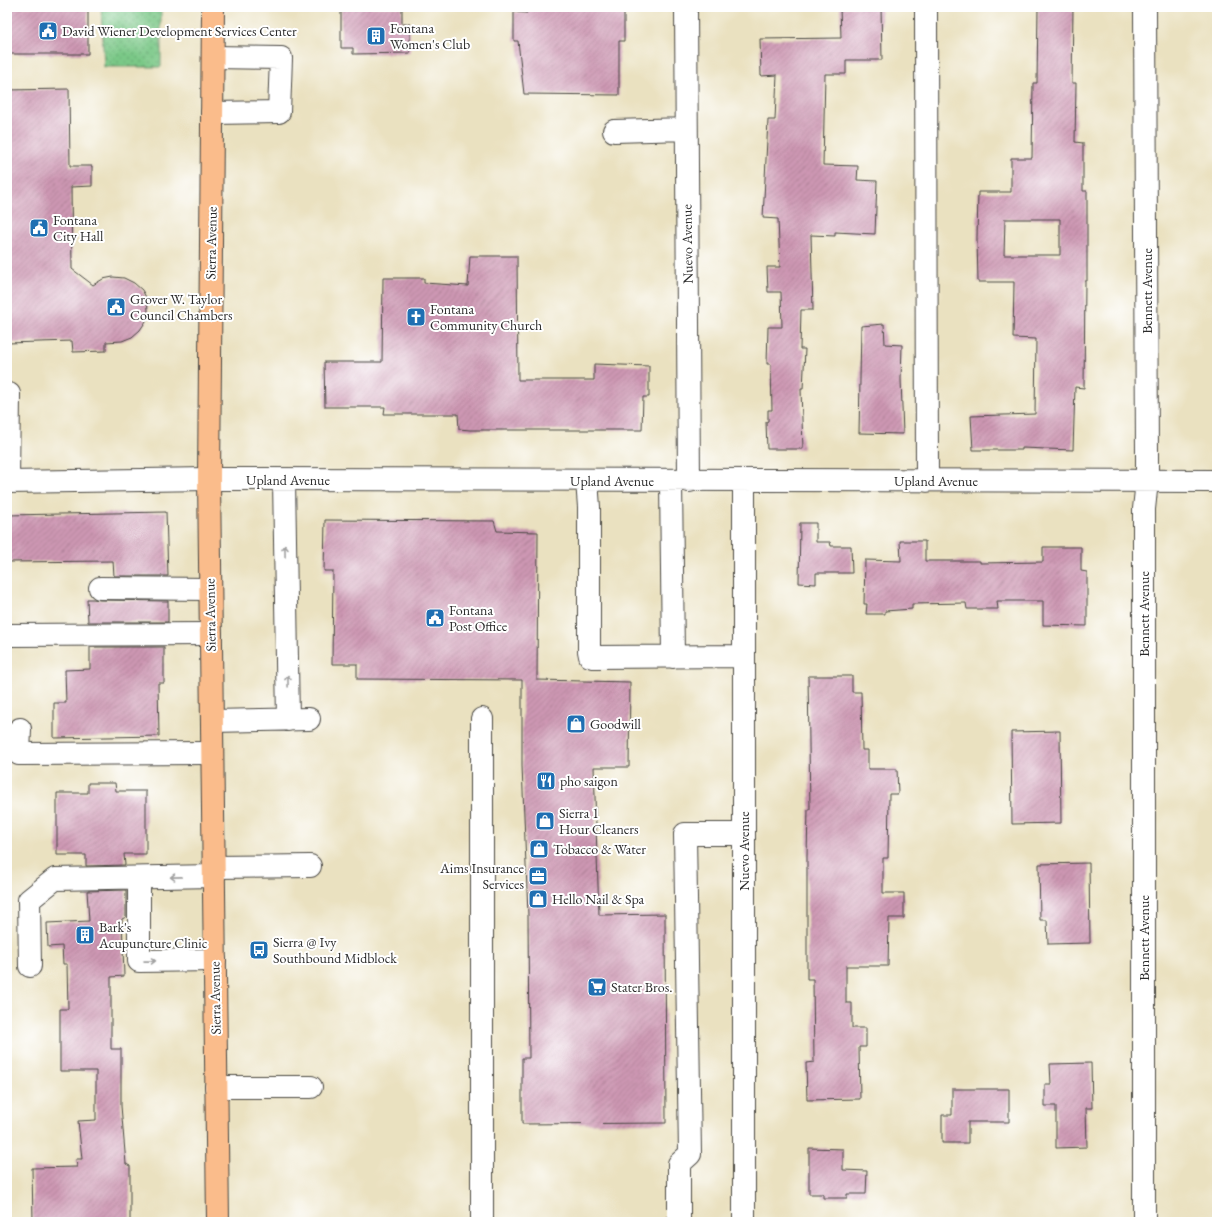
<svg xmlns="http://www.w3.org/2000/svg" width="1224" height="1229" viewBox="0 0 1224 1229" font-family="'EB Garamond',serif">
	<style>
		.grass { fill: url(#grass-dots); stroke: #527a59 }
		.building { fill: url(#building-hatch); fill-rule: evenodd }
		.lines { fill: none; stroke-linecap: round; stroke-linejoin: round }
		.minor-casing { stroke: #484641; stroke-width: 24 }
		.major-casing { stroke: #484641; stroke-width: 24 }
		.minor { stroke: #fff; stroke-width: 22 }
		.major { stroke: #fabc8b; stroke-width: 22 }
		.oneway { stroke: #a0a0a0 }
		.labels { text-anchor: middle; stroke-width: 4; stroke-linejoin: round; paint-order: stroke }
		.poi-label { font-size: 14px; fill: #2b2b2b; stroke: #fff; text-anchor: start }
		.street-label { font-size: 14px; fill: #2b2b2b; stroke: #fff }
	</style>
	<defs>
		<pattern id="grass-dots" width="8" height="8" patternUnits="userSpaceOnUse"><rect width="8" height="8" fill="#7ac887"/><path d="M2 2h.1M6 6h.1" fill="none" stroke="#64a36f" stroke-width="1.8" stroke-linecap="round"/></pattern>
		<pattern id="building-hatch" width="6" height="6" patternUnits="userSpaceOnUse"><rect width="6" height="6" fill="#cd97b3"/><path d="M-1 1l2-2M0 6l6-6M5 7l2-2" fill="none" stroke="#a77b92"/></pattern>
	</defs>
	<rect width="100%" height="100%" fill="#fff"/>
	<filter id="ink" filterUnits="userSpaceOnUse"><feTurbulence type="fractalNoise" baseFrequency=".025" numOctaves="2"/><feDisplacementMap in="SourceGraphic" scale="8" xChannelSelector="R" yChannelSelector="G"/><feConvolveMatrix kernelMatrix="1 2 1 2 8 2 1 2 1" color-interpolation-filters="sRGB"/></filter>
	<filter id="wash" filterUnits="userSpaceOnUse"><feTurbulence type="fractalNoise" baseFrequency=".012" numOctaves="4" result="noise"/><feDisplacementMap in="SourceGraphic" scale="16" xChannelSelector="R" yChannelSelector="G"/><feGaussianBlur stdDeviation="0.9" result="paint"/><feColorMatrix in="noise" values="0 0 0 0 0 0 0 0 0 0 0 0 0 0 0 0 0 1.4 0 .05"/><feComposite in="paint" operator="in"/></filter>
	<g filter="url(#wash)">
		<rect width="100%" height="100%" fill="#eae1c0"/>
		<path class="grass" d="M101,7H161V67H104Z"/>
		<g id="blocks">
			<path class="building" d="M7,7H88V54H7Z
				M341,7H402V24H410V53L353,54V48H341Z
				M526,7H624V41H619V95L524,94L518,41H514V12L527,13Z
				M840,7H881L882,60H846V74H825L823,165L858,166L857,180L877,181L875,234L835,232V236L811,235L813,310H801L800,349H805L803,389H801L803,449H767L766,422L768,421V410H772L771,364H767L768,327H782L781,292H768L767,267H780L778,219L763,218L768,120H775L777,75L761,76L760,39L841,38Z
				M1038,7H1073L1072,83H1076L1075,142L1083,143V191H1087V281H1085L1084,388L1075,387L1073,450L1022,448V450H973L971,416L1035,414L1036,339L1013,338L1014,282H978L977,238L978,192H1011V158H1032L1033,83H1037ZM1005,219H1060V255H1004Z
				M69,89L70,166H92V186L71,187L72,269L93,285L103,279L113,277L124,278L134,283L142,290L147,299L148,310L146,321L140,330L132,337L122,341L106,342V351L73,352L72,341L7,343V90Z
				M470,256H517L518,380H594V364L649,366V397H643L642,430H470L459,429L458,414H384L385,407H325L324,362H382L383,278H424V283L468,286Z
				M884,324L885,344L902,345L901,379L903,434L859,433L861,326Z
				M166,512L168,576H114L113,561L7,562V515Z
				M325,520L494,521L497,531L538,532L537,680L630,682L629,767H594L599,915L665,914L666,1123L522,1124V1058H529L528,915L522,766V680L357,679V664H332L333,571H324Z
				M800,523H816V542H830L831,546H851L852,573H816V584L799,583Z
				M900,541H925V561H980V563L1043,562V547H1081V571L1087,572V626L1043,625V601H997L998,609H967L966,603L912,604V609L885,611V614H866L867,604H864L865,560L901,561Z
				M87,599H93L100,600L168,601V622H88Z
				M90,647H164V683H158L159,736L54,738V703H66L65,670L90,669Z
				M808,676H852V692H861L862,750H868V769H897L898,794H889L888,858H883V893H904V918H889L888,966H846V1003H852V1028H866V1047H859L860,1099L807,1100L806,1063L814,1062L813,979H807V857L808,809H810Z
				M1060,731L1061,823L1012,824L1011,732Z
				M88,783H115L116,791H146V854H124L125,865L86,866V855H57V793H88Z
				M1089,863L1090,943L1048,944L1047,920H1040L1039,864Z
				M126,890V917L122,919L124,976L111,977V1049H121V1106L126,1164L130,1166V1222H33L32,1168L77,1167L76,1159H82L78,1121L96,1120V1071H60V1009H68L67,964H63L62,946L48,947L47,923L89,921L87,891Z
				M1091,1063L1092,1108H1086L1087,1147L1056,1148V1106H1045V1084H1051L1050,1064Z
				M952,1089H1009V1122H968V1143H942V1115H952Z
				M809,1148L843,1149V1170L867,1171L866,1194H847V1198H823V1194H809Z"/>
		</g>
	</g>
	<g filter="url(#ink)">
		<use href="#blocks" fill-opacity="0" stroke="#484641" stroke-width="1"/>
		<g class="lines">
			<defs>
				<path id="minor" d="M686,7L689,481
					M926,7L927,481
					M212,113L279,112L281,58L213,57
					M614,131L686,129
					M284,480L288,720
					M587,481L589,507V651L590,656L593,657L744,656
					M671,481L673,657
					M7,482L209,479L1217,481
					M8,482L9,394
					M100,588L210,589
					M7,635L211,634
					M482,719V1222
					M212,721L309,719
					M20,729L19,754L212,753
					M214,867L310,866
					M139,878V961L215,960
					M30,966L29,900L55,879L214,876
					M216,1087H311
					M679,1222V1164L690,1154L685,834H744
					M744,1222V481
					M1144,1222V509L1147,481V457L1145,7"/>
				<path id="major" d="M213,7L209,479L218,1222"/>
			</defs>
			<use href="#minor" class="minor-casing"/>
			<use href="#major" class="major-casing"/>
			<use href="#minor" class="minor"/>
			<use href="#major" class="major"/>
		</g>
		<defs><path id="oneway-shaft" d="M-6 0H5M1.5-3L5.5 0L1.5 3" fill="none" stroke-width="1.6" stroke-linecap="round" stroke-linejoin="round"/></defs>
		<g class="oneway">
			<use href="#oneway-shaft" transform="translate(285 551) rotate(-91)"/>
			<use href="#oneway-shaft" transform="translate(288 681) rotate(-91)"/>
			<use href="#oneway-shaft" transform="translate(176 877) rotate(179)"/>
			<use href="#oneway-shaft" transform="translate(150 961) rotate(-1)"/>
		</g>
	</g>
	<defs>
		<symbol id="civic-square" viewBox="-11 -11 22 22"><rect x="-9" y="-9" width="18" height="18" rx="4" fill="#1f6fb2" stroke="#fff"/><path d="M-.6-6.5H3V-4.5H.6V-3L4-1V1h2V6H-6V1h2V-1L-.6-3ZM-1.2 2.5V6h2.4V2.5Z" fill="#fff"/></symbol>
		<symbol id="building-square" viewBox="-11 -11 22 22"><rect x="-9" y="-9" width="18" height="18" rx="4" fill="#1f6fb2" stroke="#fff"/><path d="M-4-6H4V6H1V3H-1V6H-4ZM-2.5-4.3h1.7v1.8h-1.7ZM.8-4.3h1.7v1.8H.8ZM-2.5-1h1.7V.8h-1.7ZM.8-1h1.7V.8H.8Z" fill="#fff"/></symbol>
		<symbol id="church-square" viewBox="-11 -11 22 22"><rect x="-9" y="-9" width="18" height="18" rx="4" fill="#1f6fb2" stroke="#fff"/><path d="M-1.2-6h2.4v3.5h3.3v2.4h-3.3V6h-2.4V-.1h-3.3v-2.4h3.3Z" fill="#fff"/></symbol>
		<symbol id="shop-square" viewBox="-11 -11 22 22"><rect x="-9" y="-9" width="18" height="18" rx="4" fill="#1f6fb2" stroke="#fff"/><path d="M-5-2.5h2.3a2.7 3.5 0 0 1 5.4 0H5L5.5 6h-11ZM-1.5-2.5h3a1.5 2.3 0 0 0-3 0Z" fill="#fff"/></symbol>
		<symbol id="restaurant-square" viewBox="-11 -11 22 22"><rect x="-9" y="-9" width="18" height="18" rx="4" fill="#1f6fb2" stroke="#fff"/><path d="M-5-6h1v4h1v-4h1v4h1v-4h1v5L-1.5 .5V6h-2V.5L-5-1ZM5-6V6H3V1.5H1.5Q1.5-4 5-6Z" fill="#fff"/></symbol>
		<symbol id="office-square" viewBox="-11 -11 22 22"><rect x="-9" y="-9" width="18" height="18" rx="4" fill="#1f6fb2" stroke="#fff"/><path d="M-6-3h4V-5.5h4V-3h4V5H-6ZM-1-4.5V-3h2v-1.5ZM-6 0V1H6V0Z" fill="#fff"/></symbol>
		<symbol id="bus-square" viewBox="-11 -11 22 22"><rect x="-9" y="-9" width="18" height="18" rx="4" fill="#1f6fb2" stroke="#fff"/><path d="M-5-6H5V4H4V6H2V4H-2V6H-4V4H-5ZM-3.5-4V0h7V-4ZM-3.5 1.2v1.5H-2V1.2ZM2 1.2v1.5H3.5V1.2Z" fill="#fff"/></symbol>
		<symbol id="supermarket-square" viewBox="-11 -11 22 22"><rect x="-9" y="-9" width="18" height="18" rx="4" fill="#1f6fb2" stroke="#fff"/><path d="M-6-5.5h2.5l.6 2H6L4.5 2H-2.5L-4.4-4H-6ZM-1.5 3.2a1.3 1.3 0 1 0 .1 0ZM3 3.2a1.3 1.3 0 1 0 .1 0Z" fill="#fff"/></symbol>
	</defs>
	<g fill-rule="evenodd">
		<use href="#civic-square" x="37" y="20" width="22" height="22"/>
		<use href="#building-square" x="365" y="25" width="22" height="22"/>
		<use href="#civic-square" x="28" y="217" width="22" height="22"/>
		<use href="#civic-square" x="105" y="296" width="22" height="22"/>
		<use href="#church-square" x="405" y="306" width="22" height="22"/>
		<use href="#civic-square" x="424" y="607" width="22" height="22"/>
		<use href="#shop-square" x="565" y="713" width="22" height="22"/>
		<use href="#restaurant-square" x="535" y="770" width="22" height="22"/>
		<use href="#shop-square" x="534" y="810" width="22" height="22"/>
		<use href="#shop-square" x="528" y="838" width="22" height="22"/>
		<use href="#office-square" x="527" y="865" width="22" height="22"/>
		<use href="#shop-square" x="527" y="888" width="22" height="22"/>
		<use href="#building-square" x="74" y="924" width="22" height="22"/>
		<use href="#bus-square" x="248" y="939" width="22" height="22"/>
		<use href="#supermarket-square" x="586" y="976" width="22" height="22"/>
	</g>
	<g class="labels">
		<g class="poi-label">
			<text x="390" y="33">Fontana<tspan x="390" dy="16">Women's Club</tspan></text>
			<text x="62" y="36">David Wiener Development Services Center</text>
			<text x="53" y="225">Fontana<tspan x="53" dy="16">City Hall</tspan></text>
			<text x="130" y="304">Grover W. Taylor<tspan x="130" dy="16">Council Chambers</tspan></text>
			<text x="430" y="314">Fontana<tspan x="430" dy="16">Community Church</tspan></text>
			<text x="449" y="615">Fontana<tspan x="449" dy="16">Post Office</tspan></text>
			<text x="590" y="729">Goodwill</text>
			<text x="560" y="786">pho saigon</text>
			<text x="559" y="818">Sierra 1<tspan x="559" dy="16">Hour Cleaners</tspan></text>
			<text x="553" y="854">Tobacco &amp; Water</text>
			<text x="524" y="873" text-anchor="end">Aims Insurance<tspan x="524" dy="16">Services</tspan></text>
			<text x="552" y="904">Hello Nail &amp; Spa</text>
			<text x="99" y="932">Bark's<tspan x="99" dy="16">Acupuncture Clinic</tspan></text>
			<text x="273" y="947">Sierra @ Ivy<tspan x="273" dy="16">Southbound Midblock</tspan></text>
			<text x="611" y="992">Stater Bros.</text>
		</g>
		<g class="street-label">
			<text transform="translate(211 243) rotate(-89)" y="5">Sierra Avenue</text>
			<text transform="translate(687 244) rotate(-91)" y="5">Nuevo Avenue</text>
			<text transform="translate(1147 291) rotate(-90)" y="5">Bennett Avenue</text>
			<text x="288" y="485">Upland Avenue</text>
			<text x="612" y="486">Upland Avenue</text>
			<text x="936" y="486">Upland Avenue</text>
			<text transform="translate(1144 614) rotate(-90)" y="5">Bennett Avenue</text>
			<text transform="translate(210 615) rotate(-91)" y="5">Sierra Avenue</text>
			<text transform="translate(744 851) rotate(-90)" y="5">Nuevo Avenue</text>
			<text transform="translate(1144 938) rotate(-90)" y="5">Bennett Avenue</text>
			<text transform="translate(215 998) rotate(-91)" y="5">Sierra Avenue</text>
		</g>
	</g>
	<rect width="1224" height="1229" fill="none" stroke="#fff" stroke-width="24"/>
</svg>
